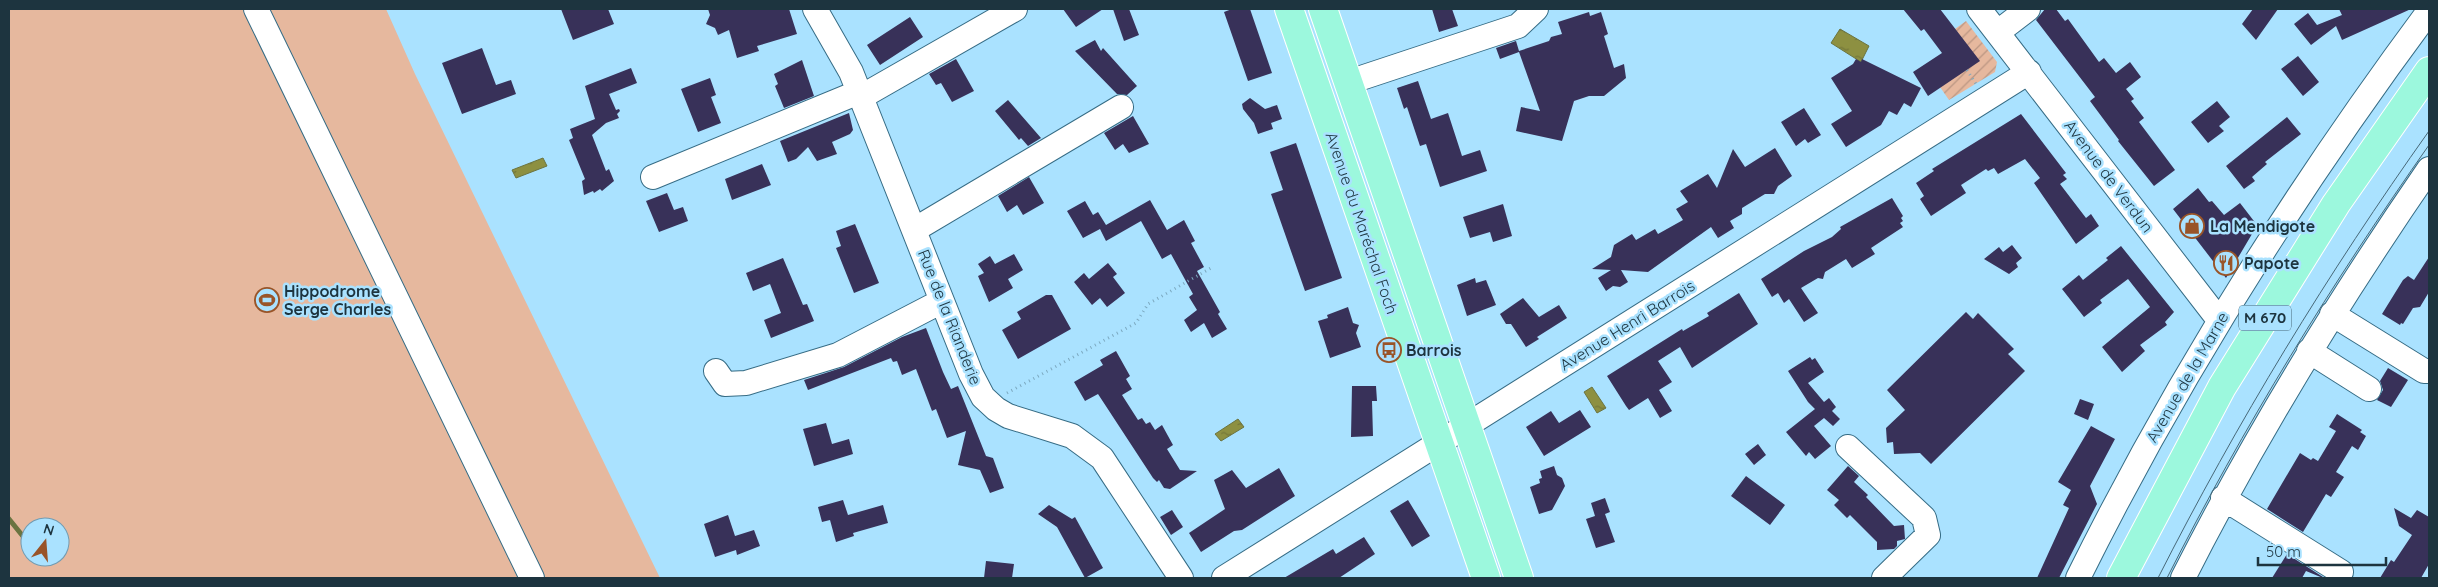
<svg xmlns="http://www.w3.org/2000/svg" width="2438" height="587" viewBox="0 0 2438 587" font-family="Quicksand,sans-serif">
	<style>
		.garden { fill: url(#garden-furrows) }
		.pitch { fill: #e6b89e; fill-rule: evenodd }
		.water { fill: url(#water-ripples); stroke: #6b7440 }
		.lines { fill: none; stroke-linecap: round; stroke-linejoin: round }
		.stream { stroke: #6b7440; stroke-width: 5 }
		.building { fill: #383159 }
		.minor-casing { stroke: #366c85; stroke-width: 26 }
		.major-casing { stroke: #fff; stroke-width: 30 }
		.path { stroke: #7ca9c0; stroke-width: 3; stroke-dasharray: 1 4; stroke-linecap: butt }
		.minor { stroke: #fff; stroke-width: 24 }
		.major { stroke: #9cf8dd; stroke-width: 28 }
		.tram { stroke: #476878; stroke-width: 1 }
		.labels { text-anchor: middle; stroke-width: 5; stroke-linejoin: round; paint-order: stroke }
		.shield { fill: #aae2ff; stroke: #476879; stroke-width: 1 }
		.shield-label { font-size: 15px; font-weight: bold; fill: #1d343f }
		.street-label { font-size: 16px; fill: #1d343f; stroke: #aae2ff }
		.poi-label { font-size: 16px; font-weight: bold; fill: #1d343f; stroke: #aae2ff; text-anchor: start }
	</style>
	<defs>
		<pattern id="garden-furrows" width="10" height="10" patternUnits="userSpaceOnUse" patternTransform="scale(1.25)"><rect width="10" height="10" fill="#e6b89e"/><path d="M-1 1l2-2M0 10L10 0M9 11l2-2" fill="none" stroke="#ba9682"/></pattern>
		<pattern id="water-ripples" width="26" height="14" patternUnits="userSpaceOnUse" patternTransform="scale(1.25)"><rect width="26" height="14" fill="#8d9041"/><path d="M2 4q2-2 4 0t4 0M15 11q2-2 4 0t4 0" fill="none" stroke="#737638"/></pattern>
	</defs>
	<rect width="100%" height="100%" fill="#aae2ff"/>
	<path class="garden" d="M1966,21L1997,62L1995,72L1949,100L1940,87L1978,60L1955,29Z"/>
	<path class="pitch" d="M9,9H386L415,74L660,578H9ZM30,527H60V557H30Z"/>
	<path class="water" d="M1840,29L1869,46L1861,62L1831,43Z
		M543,158L547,166L516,178L512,170Z
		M1592,387L1606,408L1597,413L1584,392Z
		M1238,419L1244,427L1221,441L1215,434Z"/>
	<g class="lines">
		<path class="stream" d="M9,519L30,545"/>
	</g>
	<path class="building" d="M561,9H608L614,24L573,40Z
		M708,9H789L797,34L757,46L759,51L737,58L729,30L718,35L715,28L706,24L710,15Z
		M1063,9H1103L1076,27Z
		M1113,9H1129L1139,35L1124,41Z
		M1232,9H1250L1272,73L1248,81L1224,12Z
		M1432,9H1452L1458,26L1439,32Z
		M1903,9H1940L1980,61L1928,96L1913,72L1942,53L1924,29L1921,31Z
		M2045,9H2056L2065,21L2068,19L2099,62L2104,58L2116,73L2130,62L2141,77L2126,89L2134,99L2131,101L2144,118L2139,122L2175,170L2154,186L2118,141L2119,140L2090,101L2095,97L2036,20Z
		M2253,9H2278L2256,40L2242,24Z
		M2339,9H2411L2342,40L2336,26L2311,45L2294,24L2308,13L2317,25L2342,15Z
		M1589,12L1590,16L1601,12L1608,34L1604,36L1614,68L1624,64L1626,78L1604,96H1589L1574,101L1562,141L1516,131L1521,107L1540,111L1519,52L1500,59L1496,48L1516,41L1519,51L1549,41L1551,37L1562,34L1558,22Z
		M910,17L923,37L880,65L867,45Z
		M1095,40L1101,51L1103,48L1137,86L1127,95L1117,94L1075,51Z
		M482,48L496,85L511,80L516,94L462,114L442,63Z
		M2298,56L2319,82L2303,96L2281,69Z
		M956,59L974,91L952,102L941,83L936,85L929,74Z
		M1856,59L1861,62L1862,59L1921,88L1911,107L1904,103L1897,115L1889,111L1881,125L1846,147L1831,124L1852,111L1831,78L1853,64Z
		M802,60L814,96L784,108L775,86L778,84L774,74Z
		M631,68L637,83L609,94L616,110L619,109L620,111L617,114L619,118L606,123L592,135L606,171L609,169L614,181L602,191L600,189L594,193L593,191L584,195L582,181L585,179L569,140L573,138L570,129L595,119L585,86Z
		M710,78L716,95L711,97L721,123L698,132L681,89Z
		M1418,81L1431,119L1448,113L1462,156L1480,150L1487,171L1440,187L1426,144L1420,146L1407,107L1404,109L1397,88Z
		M1250,98L1265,109L1277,105L1282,119L1271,123L1273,129L1258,134L1254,123L1243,109L1242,104Z
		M1008,100L1041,138L1028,146L1021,138L1019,140L995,111Z
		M2217,101L2230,117L2219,126L2224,131L2208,143L2191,122Z
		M1804,108L1821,135L1808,143L1805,139L1796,146L1781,122Z
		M849,113L853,130L850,134L832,142L837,154L817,161L808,147L796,159L788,162L780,141Z
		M2021,114L2066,173L2063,175L2067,179L2060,184L2086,218L2091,214L2099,226L2076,244L2034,183L2040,178L2025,159L1998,174L1994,168L1988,171L1986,169L1961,185L1966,193L1931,216L1920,199L1924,196L1916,183L1934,171L1932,169Z
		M1133,116L1149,144L1129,153L1123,144L1115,150L1104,133Z
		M2287,117L2301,134L2265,162L2267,164L2252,177L2255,181L2244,189L2226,166Z
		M1296,143L1342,278L1305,291L1271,194L1283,190L1270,152Z
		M1775,148L1792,176L1778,186L1774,194H1765L1742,208V214L1730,221L1734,228L1718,238L1711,227L1648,272L1621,270L1628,282L1620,287L1613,286L1606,291L1598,278L1611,270L1592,269L1611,257L1614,245L1632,234L1636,240L1655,229L1658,234L1683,220L1676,209L1688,202L1680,191L1708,174L1717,188L1733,149L1745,167Z
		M762,164L771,185L732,200L725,179Z
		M1029,177L1044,203L1023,215L1017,205L1007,212L998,196Z
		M2198,188L2209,202L2212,201L2224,215L2240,203L2257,225L2250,230L2252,234L2226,278L2173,209Z
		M667,193L674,210L683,207L688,221L659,232L646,201Z
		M1892,198L1903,216L1901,218L1903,221L1900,223L1903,227L1871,248L1875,254L1852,268L1846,259L1825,272L1823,279L1818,278L1801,288L1818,313L1804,322L1789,299L1784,303L1778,293L1772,297L1761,279L1804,251L1832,237L1841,229L1840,227Z
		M1150,200L1167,230L1184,220L1195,241L1191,243L1204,267L1197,271L1220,312L1218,314L1227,329L1212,338L1204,323L1191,332L1184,320L1197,310L1189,297L1193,294L1171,254L1162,259L1141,221L1106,241L1100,229L1083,238L1067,211L1085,201L1093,215L1098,212L1106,225Z
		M1503,204L1512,236L1493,242L1490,232L1470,238L1463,217Z
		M855,224L879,283L854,293L836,248L841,246L836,231Z
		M2012,245L2022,258L2016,263L2018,267L2009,274L1984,259L1999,247L2003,252Z
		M2121,246L2174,312L2165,322L2167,325L2140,345L2145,351L2122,372L2102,347L2150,307L2128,279L2100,300L2102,303L2084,317L2062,289L2079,275L2083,280L2108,260L2106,258Z
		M1014,254L1023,270L1008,279L1013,288L989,302L978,276L984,273L978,264L990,256L995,264Z
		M2429,257V292L2420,307L2413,308L2403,324L2401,323L2400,325L2382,314L2403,280L2408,276L2414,280Z
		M783,258L803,305L807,304L814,321L771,338L764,320L781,313L770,284L753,291L746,273Z
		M1108,263L1117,274L1113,277L1125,293L1107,307L1100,298L1092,305L1074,282L1084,273L1089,279Z
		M1475,278L1476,283L1486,280L1496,305L1467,316L1457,285Z
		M1739,293L1758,324L1692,368L1680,347L1658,361L1672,382L1659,390L1672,411L1660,418L1648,398L1629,410L1626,406L1607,376L1682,329L1683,331L1709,316L1707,313Z
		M1046,295H1052L1071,329L1018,359L1002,330L1021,319L1017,312Z
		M1523,298L1539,317L1559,305L1567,318L1537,337L1539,339L1526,347L1511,324H1506L1500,314Z
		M1348,307L1353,323L1359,325L1356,333L1361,347L1330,358L1318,321L1328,318L1327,315Z
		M1966,312L1973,319L1978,313L2014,349L2008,354L2025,371L1931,464L1920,453L1894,454L1893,442L1887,443L1886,428L1905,410L1887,390Z
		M926,328L943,372L951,389L958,386L986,456L993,458L1004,488L990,493L980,470L958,465L966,431L947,438L936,409L932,411L916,369L902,375L897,361L893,362L891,358L808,390L804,380L844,367L902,337Z
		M1116,351L1130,376L1126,379L1132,389L1122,395L1138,420L1142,418L1146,424L1150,422L1155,430L1162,425L1173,445L1167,449L1180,470L1197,471L1170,489L1164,488L1159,480L1157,482L1153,478L1098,394L1085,401L1074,382L1103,365L1100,360Z
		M1810,357L1812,360L1815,358L1824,372L1808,383L1824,402L1829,398L1836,407L1832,411L1840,419L1833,426L1824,418L1814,426L1831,446L1815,459L1809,452L1806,456L1786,432L1815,409L1808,402L1788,371Z
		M2388,368L2408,380L2391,407L2377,400L2383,390L2380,381Z
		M1352,386H1376L1377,401H1372L1373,436L1351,437Z
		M2080,399L2094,404L2088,420L2074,414Z
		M1580,410L1591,427L1544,456L1526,427L1551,411L1559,423Z
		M2337,414L2362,430L2360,432L2366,436L2358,450L2352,446L2336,472L2344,477L2331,497L2326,494L2303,532L2267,509L2300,453L2311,460L2313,458L2318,461L2336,431L2329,427Z
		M826,423L832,444L849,439L853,454L814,466L803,429Z
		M2091,426L2115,439L2090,486L2097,504L2059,578H2037L2069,508L2063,505L2071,490L2058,482Z
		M1758,444L1766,455L1754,465L1745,454Z
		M1554,466L1557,475L1562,478L1565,486L1552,510L1539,514L1530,487L1540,483L1539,479L1542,478L1540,471Z
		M1848,466L1859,476L1854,482L1868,495L1866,497L1894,526L1904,525L1905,539L1897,541V546L1894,549L1877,550V542L1850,515L1847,518L1834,505L1839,500L1827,490Z
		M1279,468L1295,496L1242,530L1234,531L1201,552L1189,533L1225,509L1214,480L1232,470L1246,488Z
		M1746,476L1785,505L1770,525L1731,496Z
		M1605,498L1610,512L1605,514L1615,542L1596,548L1586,519L1595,516L1591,503Z
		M843,500L848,515L883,505L888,523L853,533L854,536L836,542L830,520L822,522L818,507Z
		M1408,500L1430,536L1412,547L1390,511Z
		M1049,505L1072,519L1075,517L1103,568L1085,578L1057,527L1038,514Z
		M2394,508L2411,518L2417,510L2429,517V564L2421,578H2380L2391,560L2394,562L2412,535L2399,526Z
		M1172,510L1183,527L1171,535L1160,517Z
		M728,515L735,536L754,530L760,546L737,555L736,550L715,557L704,524Z
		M1364,537L1375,554L1339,578H1284L1333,549L1336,554Z
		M2287,554L2323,577V578L2306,571L2302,578H2272Z
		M986,561L1014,564L1012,578H984Z"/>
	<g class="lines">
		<defs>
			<path id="minor" d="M256,9L532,578
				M815,9L851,72L971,374L983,397L996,409L1008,416L1072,436L1102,458L1181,578
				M1979,9L2219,320
				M1998,32L2028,9
				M1349,82L1509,29L1518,26L1536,9
				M861,97L1015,9
				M653,177L859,92
				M914,230L1121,107
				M2332,314L2424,371H2429
				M2309,351L2369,389
				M716,371L725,384L746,383L838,355L942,301
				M1848,447L1924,518L1928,535L1884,578
				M2223,498L2341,572L2337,578
				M1224,578L2029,72
				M2078,578C2177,378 2296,190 2429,11
				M2183,578C2255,436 2338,301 2429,169"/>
			<path id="major" d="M1289,9L1486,578
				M1323,9L1519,578
				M2121,578L2222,387L2336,204L2429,71"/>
		</defs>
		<use href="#minor" class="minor-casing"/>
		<use href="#major" class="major-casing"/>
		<path class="path" d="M1967,70L1976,84
			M1007,393L1136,323L1148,304L1211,268"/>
		<use href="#minor" class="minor"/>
		<use href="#major" class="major"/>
		<path class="tram" d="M2158,578C2237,422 2328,273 2429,131
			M2167,578C2243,427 2332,283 2429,145"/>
	</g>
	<defs>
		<symbol id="shop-ring" viewBox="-11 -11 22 22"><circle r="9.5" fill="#aae2ff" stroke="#995428" stroke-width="1.5"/><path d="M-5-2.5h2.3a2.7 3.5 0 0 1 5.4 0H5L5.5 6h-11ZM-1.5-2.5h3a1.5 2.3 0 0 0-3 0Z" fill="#995428"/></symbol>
		<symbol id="restaurant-ring" viewBox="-11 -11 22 22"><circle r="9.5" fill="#aae2ff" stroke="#995428" stroke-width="1.5"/><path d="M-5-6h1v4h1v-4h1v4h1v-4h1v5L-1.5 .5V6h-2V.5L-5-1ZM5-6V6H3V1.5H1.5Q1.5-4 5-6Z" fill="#995428"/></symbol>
		<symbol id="stadium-ring" viewBox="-11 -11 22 22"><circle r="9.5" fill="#aae2ff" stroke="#995428" stroke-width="1.5"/><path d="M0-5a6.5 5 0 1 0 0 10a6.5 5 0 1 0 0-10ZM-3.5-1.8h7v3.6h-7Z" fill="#995428"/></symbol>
		<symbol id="bus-ring" viewBox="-11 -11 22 22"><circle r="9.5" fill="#aae2ff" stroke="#995428" stroke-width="1.5"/><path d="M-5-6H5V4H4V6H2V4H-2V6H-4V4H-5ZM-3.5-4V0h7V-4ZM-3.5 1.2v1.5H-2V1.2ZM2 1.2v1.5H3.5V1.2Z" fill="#995428"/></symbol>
	</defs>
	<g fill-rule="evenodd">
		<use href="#shop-ring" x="2178" y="212" width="28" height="28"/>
		<use href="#restaurant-ring" x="2212" y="249" width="28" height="28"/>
		<use href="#stadium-ring" x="253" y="286" width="28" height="28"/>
		<use href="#bus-ring" x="1375" y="336" width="28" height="28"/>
	</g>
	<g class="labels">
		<rect class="shield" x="2239" y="305.5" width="52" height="25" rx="4"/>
		<g class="shield-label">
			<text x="2265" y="323">M 670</text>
		</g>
		<g class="street-label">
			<text transform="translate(2109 176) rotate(53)" y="6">Avenue de Verdun</text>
			<text transform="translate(1362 223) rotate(71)" y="6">Avenue du Maréchal Foch</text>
			<text transform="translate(950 317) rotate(68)" y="6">Rue de la Rianderie</text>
			<text transform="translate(1627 325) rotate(-32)" y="6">Avenue Henri Barrois</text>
			<text transform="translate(2187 377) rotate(-60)" y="6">Avenue de la Marne</text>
		</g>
		<g class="poi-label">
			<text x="2210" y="232">La Mendigote</text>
			<text x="2244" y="269">Papote</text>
			<text x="284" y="297">Hippodrome<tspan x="284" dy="18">Serge Charles</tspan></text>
			<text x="1406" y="356">Barrois</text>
		</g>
	</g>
	<rect width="2438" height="587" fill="none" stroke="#1d343f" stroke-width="20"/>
	<g transform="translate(45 542) rotate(17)"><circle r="24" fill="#aae2ff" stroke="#729cb2"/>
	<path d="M0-4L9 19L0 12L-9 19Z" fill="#995428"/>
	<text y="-8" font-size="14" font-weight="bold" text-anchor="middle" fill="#1d343f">N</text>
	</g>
	<path d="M2258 557v8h128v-8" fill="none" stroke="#1d343f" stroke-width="2.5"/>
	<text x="2266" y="557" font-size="15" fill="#1d343f" stroke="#aae2ff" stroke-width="4" paint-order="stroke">50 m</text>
</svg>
